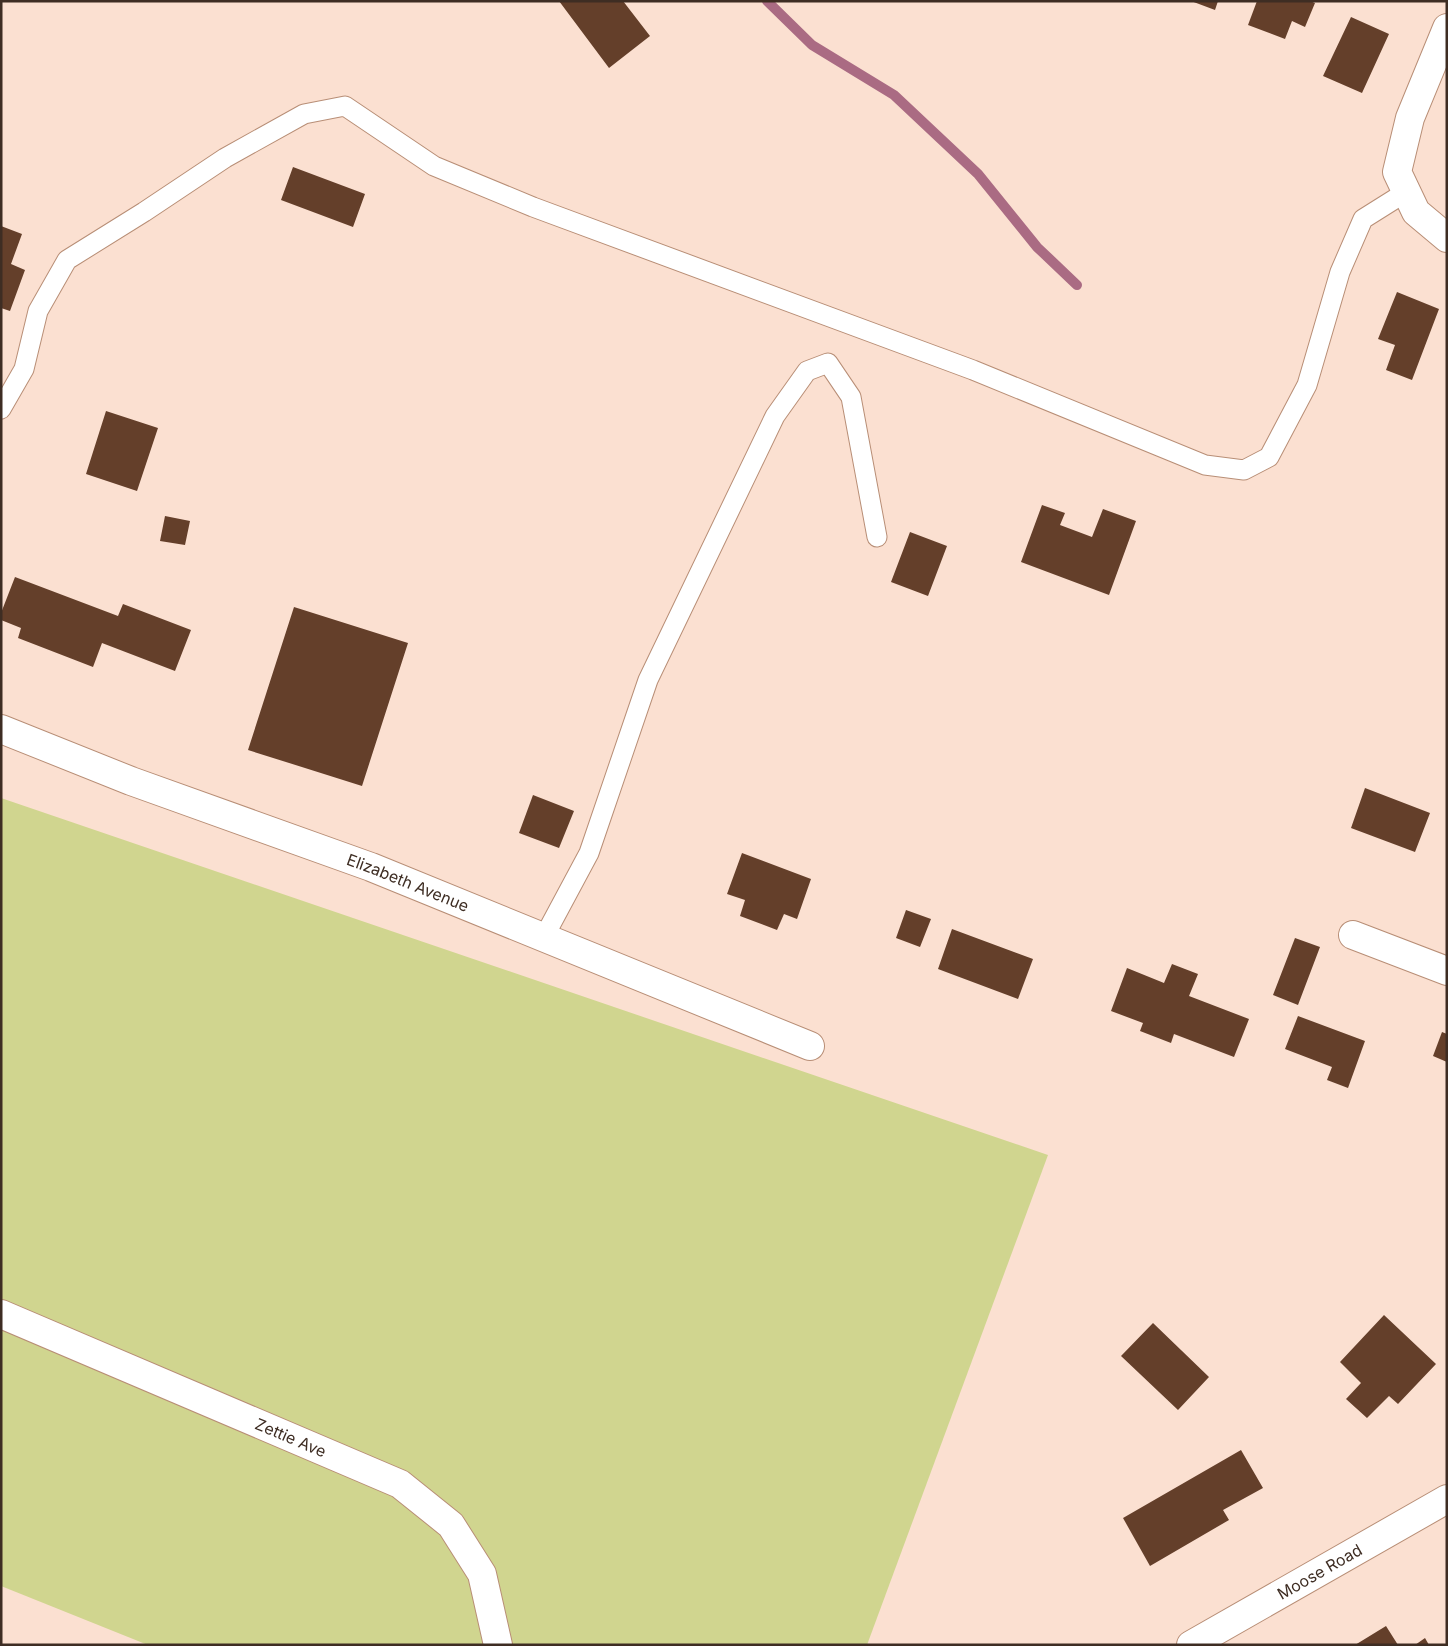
<svg xmlns="http://www.w3.org/2000/svg" width="1448" height="1646" viewBox="0 0 1448 1646" font-family="Inter,sans-serif">
	<style>
		.green { fill: #d0d58f }
		.lines { fill: none; stroke-linecap: round; stroke-linejoin: round }
		.stream { stroke: #aa6b83; stroke-width: 10 }
		.building { fill: #643f2a }
		.service-casing { stroke: #b88e76; stroke-width: 21 }
		.minor-casing { stroke: #b88e76; stroke-width: 30 }
		.tertiary-casing { stroke: #b88e76; stroke-width: 30 }
		.service { stroke: #fff; stroke-width: 19 }
		.minor { stroke: #fff; stroke-width: 28 }
		.tertiary { stroke: #fff; stroke-width: 28 }
		.labels { text-anchor: middle; stroke-width: 5; stroke-linejoin: round; paint-order: stroke }
		.street-label { font-size: 16px; fill: #3e2d23; stroke: #fbf1ec }
	</style>
	<rect width="100%" height="100%" fill="#fbe0d1"/>
	<path class="green" d="M1,798L1048,1155L867,1645H148L1,1586Z"/>
	<g class="lines">
		<path class="stream" d="M767,1L812,45L894,95L978,174L1037,247L1077,285"/>
	</g>
	<path class="building" d="M559,1H623L650,36L609,68Z
		M1191,1H1218L1215,10Z
		M1257,1H1310L1315,3L1305,27L1292,21L1285,39L1248,25Z
		M1351,17L1389,34L1362,93L1323,76Z
		M293,167L365,194L353,227L281,200Z
		M1,226L22,234L11,264L25,270L10,311L1,308Z
		M1397,292L1439,309L1412,380L1386,370L1395,345L1378,339Z
		M106,411L158,428L137,491L86,474Z
		M1042,505L1065,513L1060,525L1092,537L1103,509L1136,521L1109,595L1021,562Z
		M165,516L190,521L185,545L160,541Z
		M910,532L947,546L928,596L891,582Z
		M15,577L118,616L123,604L191,630L175,671L102,643L93,667L18,638L21,628L1,620V613Z
		M294,607L408,643L362,786L248,750Z
		M1365,788L1430,813L1415,852L1351,828Z
		M533,795L574,811L559,848L519,833Z
		M742,853L811,879L797,919L784,914L777,930L740,916L745,900L727,894Z
		M906,910L931,919L920,947L896,938Z
		M952,929L1033,959L1018,999L938,969Z
		M1295,938L1320,947L1298,1005L1273,995Z
		M1172,964L1198,974L1189,996L1249,1019L1234,1057L1174,1034L1171,1043L1140,1031L1143,1023L1111,1011L1127,968L1164,983Z
		M1298,1016L1365,1041L1348,1088L1327,1080L1332,1067L1285,1049Z
		M1442,1032L1447,1034V1062L1433,1056Z
		M1384,1315L1436,1364L1398,1404L1389,1396L1367,1418L1346,1399L1361,1383L1340,1362Z
		M1153,1323L1209,1377L1178,1410L1121,1356Z
		M1241,1450L1263,1488L1223,1510L1229,1520L1150,1566L1123,1518Z
		M1386,1626L1398,1645H1355Z
		M1425,1638L1429,1645H1415Z"/>
	<g class="lines">
		<defs>
			<path id="service" d="M1,409L24,369L38,311L67,260L144,212L225,158L304,114L345,106L434,166L533,207L973,370L1205,465L1244,470L1269,457L1307,385L1340,272L1363,219L1406,192
				M544,937L589,853L648,680L775,416L807,371L828,363L851,397L877,537"/>
			<g id="minor">
				<path d="M1447,28L1410,118L1397,172L1416,212L1447,238"/>
				<path id="s1" d="M1,729L131,781L371,867L810,1046"/>
				<path d="M1353,935L1447,971"/>
				<path id="s2" d="M1,1314L400,1484L451,1525L482,1574L498,1645"/>
			</g>
			<g id="tertiary">
				<path id="s3" d="M1191,1645L1447,1499"/>
			</g>
		</defs>
		<use href="#service" class="service-casing"/>
		<use href="#minor" class="minor-casing"/>
		<use href="#tertiary" class="tertiary-casing"/>
		<use href="#service" class="service"/>
		<use href="#minor" class="minor"/>
		<use href="#tertiary" class="tertiary"/>
	</g>
	<g class="labels">
		<g class="street-label">
			<text dy="6" stroke="none"><textPath href="#s1" startOffset="435">Elizabeth Avenue</textPath></text>
			<text dy="6" stroke="none"><textPath href="#s2" startOffset="315">Zettie Ave</textPath></text>
			<text dy="6" stroke="none"><textPath href="#s3" startOffset="148">Moose Road</textPath></text>
		</g>
	</g>
	<rect width="1448" height="1646" fill="none" stroke="#3e2d23" stroke-width="5"/>
</svg>
